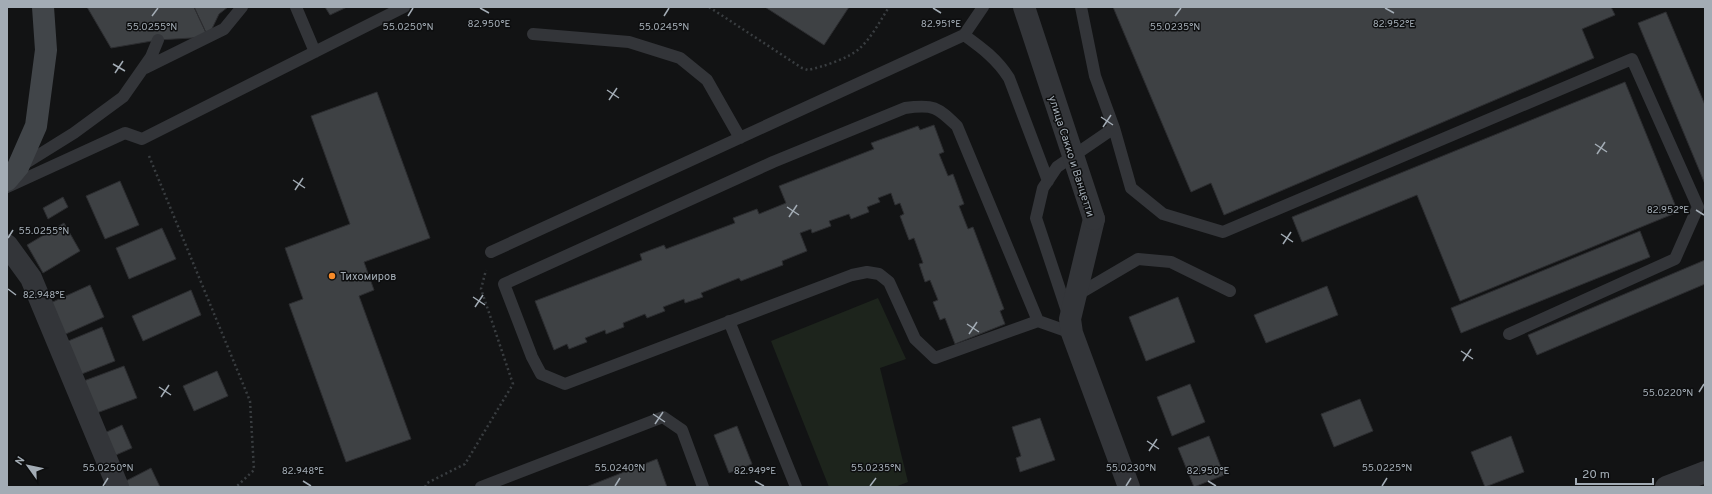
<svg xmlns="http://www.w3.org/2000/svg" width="1712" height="494" viewBox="0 0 1712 494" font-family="Overpass,sans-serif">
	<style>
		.green { fill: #1d241c }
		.building { fill: #3e4144; stroke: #2c2d30 }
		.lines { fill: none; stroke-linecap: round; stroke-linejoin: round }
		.path { stroke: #393d40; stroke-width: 2.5; stroke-dasharray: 2 3; stroke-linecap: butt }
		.lane { stroke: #333539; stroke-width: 12 }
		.street { stroke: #333539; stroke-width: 22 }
		.secondary { stroke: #414549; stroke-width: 22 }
		.street-bridge { stroke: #333539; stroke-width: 22 }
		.ticks { fill: none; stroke: #a3acb5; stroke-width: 1.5 }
		.poi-dot { fill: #f78a28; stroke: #0d0e0f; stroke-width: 1.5 }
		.labels { text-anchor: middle; stroke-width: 3; stroke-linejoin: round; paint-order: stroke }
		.street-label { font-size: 11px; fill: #a3acb5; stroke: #0d0e0f }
		.poi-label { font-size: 11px; fill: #a3acb5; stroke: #0d0e0f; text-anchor: start }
		.ticks-label { font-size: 10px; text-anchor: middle; fill: #a3acb5; stroke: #0d0e0f; stroke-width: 3; stroke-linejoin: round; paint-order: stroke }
	</style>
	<rect width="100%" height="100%" fill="#121314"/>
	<path class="green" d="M878,298L906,359L880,368L908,482L895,487H829L771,341Z"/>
	<path class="building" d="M87,7H194L208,37L158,40L111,48Z
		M194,7H228L219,14L208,37Z
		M325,7H347L330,15Z
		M765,7H849L824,45Z
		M1113,7H1611L1615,15L1582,29L1594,58L1224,215L1211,183L1191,192Z
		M1666,12L1705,105V184L1638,23Z
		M1625,82L1678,212L1460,301L1417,195L1302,242L1292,217Z
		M377,92L430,238L364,262L374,290L359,296L411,439L346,462L289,304L303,299L285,248L350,224L311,116Z
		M934,125L944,152L939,154L948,176L953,174L964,204L959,206L968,229L973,227L1004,309L1000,311L1005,324L955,344L945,318L940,320L933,302L938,300L930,280L925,282L919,264L923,263L914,238L909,240L900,216L904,214L900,203L895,205L891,193L878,198L880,202L867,207L869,212L851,219L849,214L829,221L831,226L812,233L811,229L800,233L807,251L782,261L783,265L741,281L739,278L701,293L703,297L685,303L684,299L663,307L665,311L647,318L645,314L623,323L624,327L606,334L605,330L585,338L587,342L569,349L567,344L554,350L535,301L642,260L640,254L664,245L666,249L735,223L733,218L757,209L759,214L786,203L779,186L874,149L871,143L918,126L920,130Z
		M120,181L139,225L105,239L86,196Z
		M63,197L68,207L48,219L43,208Z
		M64,223L80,251L43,273L27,245Z
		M162,228L176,259L129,279L116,248Z
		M1640,231L1650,257L1461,333L1451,308Z
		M1705,260V284L1537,355L1528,335Z
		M90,285L104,317L59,337L46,305Z
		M1327,286L1338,315L1266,343L1254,315Z
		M191,290L201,315L143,341L132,316Z
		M1178,297L1195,342L1146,361L1129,317Z
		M102,327L115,361L74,377L61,344Z
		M124,366L137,398L94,414L81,382Z
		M217,371L228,396L194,411L183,386Z
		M1190,384L1205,422L1172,436L1157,397Z
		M1360,399L1373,431L1334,447L1321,414Z
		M1040,418L1055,460L1020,472L1016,458L1021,456L1012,427Z
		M122,425L132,448L109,458L98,436Z
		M737,426L752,464L729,473L714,435Z
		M1209,436L1224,475L1194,487L1178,448Z
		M1511,436L1524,472L1485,487L1471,452Z
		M657,459L667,487H586Z
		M151,468L160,487H121L120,484Z"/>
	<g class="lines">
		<path class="path" d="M709,7L802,68L808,70C822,67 850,58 860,48C872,37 880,21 889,7
			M149,156L250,401L254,470L236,487
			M425,487L427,483L465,464L513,384L481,289L486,270"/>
		<path class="lane" d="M296,7L315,52
			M533,34L629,42L680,58L707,80L740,138
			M964,35C982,48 997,59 1009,78L1048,181
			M145,68L224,29L242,7
			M1114,128L1131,188L1163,214L1223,232L1632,59L1698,207L1675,259L1509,334
			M21,166L74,133L123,97L151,57L158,40
			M7,187L125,133L142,139L404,7
			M491,252L964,35L983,7
			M1075,296L1138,259L1171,262L1230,291
			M1068,314L1036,218L1043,188L1057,167L1114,128L1095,76L1081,7
			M729,321L796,487
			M1038,321L957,126C937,107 934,104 905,108L773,162L504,284L532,357L541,374L565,384L852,275L867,272L879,274L889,282L915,339L935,358L1038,321L1072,333
			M481,487L663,417L682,430L703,487"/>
		<path class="street" d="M1094,219L1070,319L1072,333L1129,487
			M7,245L31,278L118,487
			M1666,487L1705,472"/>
		<path class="secondary" d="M7,180L18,167L36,126L46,50L43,7"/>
		<path class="street-bridge" d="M1024,7L1094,219"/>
	</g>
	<path class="ticks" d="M480,8L489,13M933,8L941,13M1385,8L1394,13M152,16L158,8M408,16L413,8M664,16L669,8M1175,16L1181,8M113,64L125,71M115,73L123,61M607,90L619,98M609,100L617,88M1101,117L1113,125M1103,127L1111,115M1595,144L1607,152M1597,154L1605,142M293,180L305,188M295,190L303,178M787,207L799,215M1696,210L1704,215M789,217L797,205M1281,234L1293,242M8,238L13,230M1283,244L1291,232M8,289L16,295M473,297L485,305M475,307L483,295M967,324L979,332M969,334L977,322M1461,351L1473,359M1463,361L1471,349M159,387L171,395M1699,392L1704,384M161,397L169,385M653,414L665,422M655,424L663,412M1147,441L1159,449M1149,451L1157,439M303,481L311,486M755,481L764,486M1208,481L1216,486M103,486L108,478M615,486L620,478M870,486L876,478M1126,486L1131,478M1382,486L1387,478"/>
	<circle class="poi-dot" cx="332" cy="276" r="4"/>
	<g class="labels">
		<g class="street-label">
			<text transform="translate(1072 156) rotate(72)" y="4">улица Сакко и Ванцетти</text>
		</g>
		<g class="poi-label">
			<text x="340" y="280">Тихомиров</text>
		</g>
	</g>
	<g class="ticks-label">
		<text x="489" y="27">82.950°E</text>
		<text x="941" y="27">82.951°E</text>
		<text x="1394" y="27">82.952°E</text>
		<text x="152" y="30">55.0255°N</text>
		<text x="408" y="30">55.0250°N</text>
		<text x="664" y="30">55.0245°N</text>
		<text x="1175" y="30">55.0235°N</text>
		<text x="1668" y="213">82.952°E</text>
		<text x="44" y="234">55.0255°N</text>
		<text x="44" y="298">82.948°E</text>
		<text x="1668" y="396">55.0220°N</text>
		<text x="108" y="471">55.0250°N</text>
		<text x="620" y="471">55.0240°N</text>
		<text x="876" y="471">55.0235°N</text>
		<text x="1131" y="471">55.0230°N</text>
		<text x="1387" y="471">55.0225°N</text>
		<text x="303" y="474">82.948°E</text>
		<text x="755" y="474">82.949°E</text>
		<text x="1208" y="474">82.950°E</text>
	</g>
	<rect width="1712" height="494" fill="none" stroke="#a3acb5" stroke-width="16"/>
	<g transform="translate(28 466) rotate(303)" stroke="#0d0e0f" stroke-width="3" paint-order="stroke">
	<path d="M0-3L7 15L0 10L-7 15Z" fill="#a3acb5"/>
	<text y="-6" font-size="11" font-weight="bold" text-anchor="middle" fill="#a3acb5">N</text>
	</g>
	<path d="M1576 478v6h77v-6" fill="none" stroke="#a3acb5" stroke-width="2"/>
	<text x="1582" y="478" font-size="12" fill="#a3acb5" stroke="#0d0e0f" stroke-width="3" paint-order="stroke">20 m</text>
</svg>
